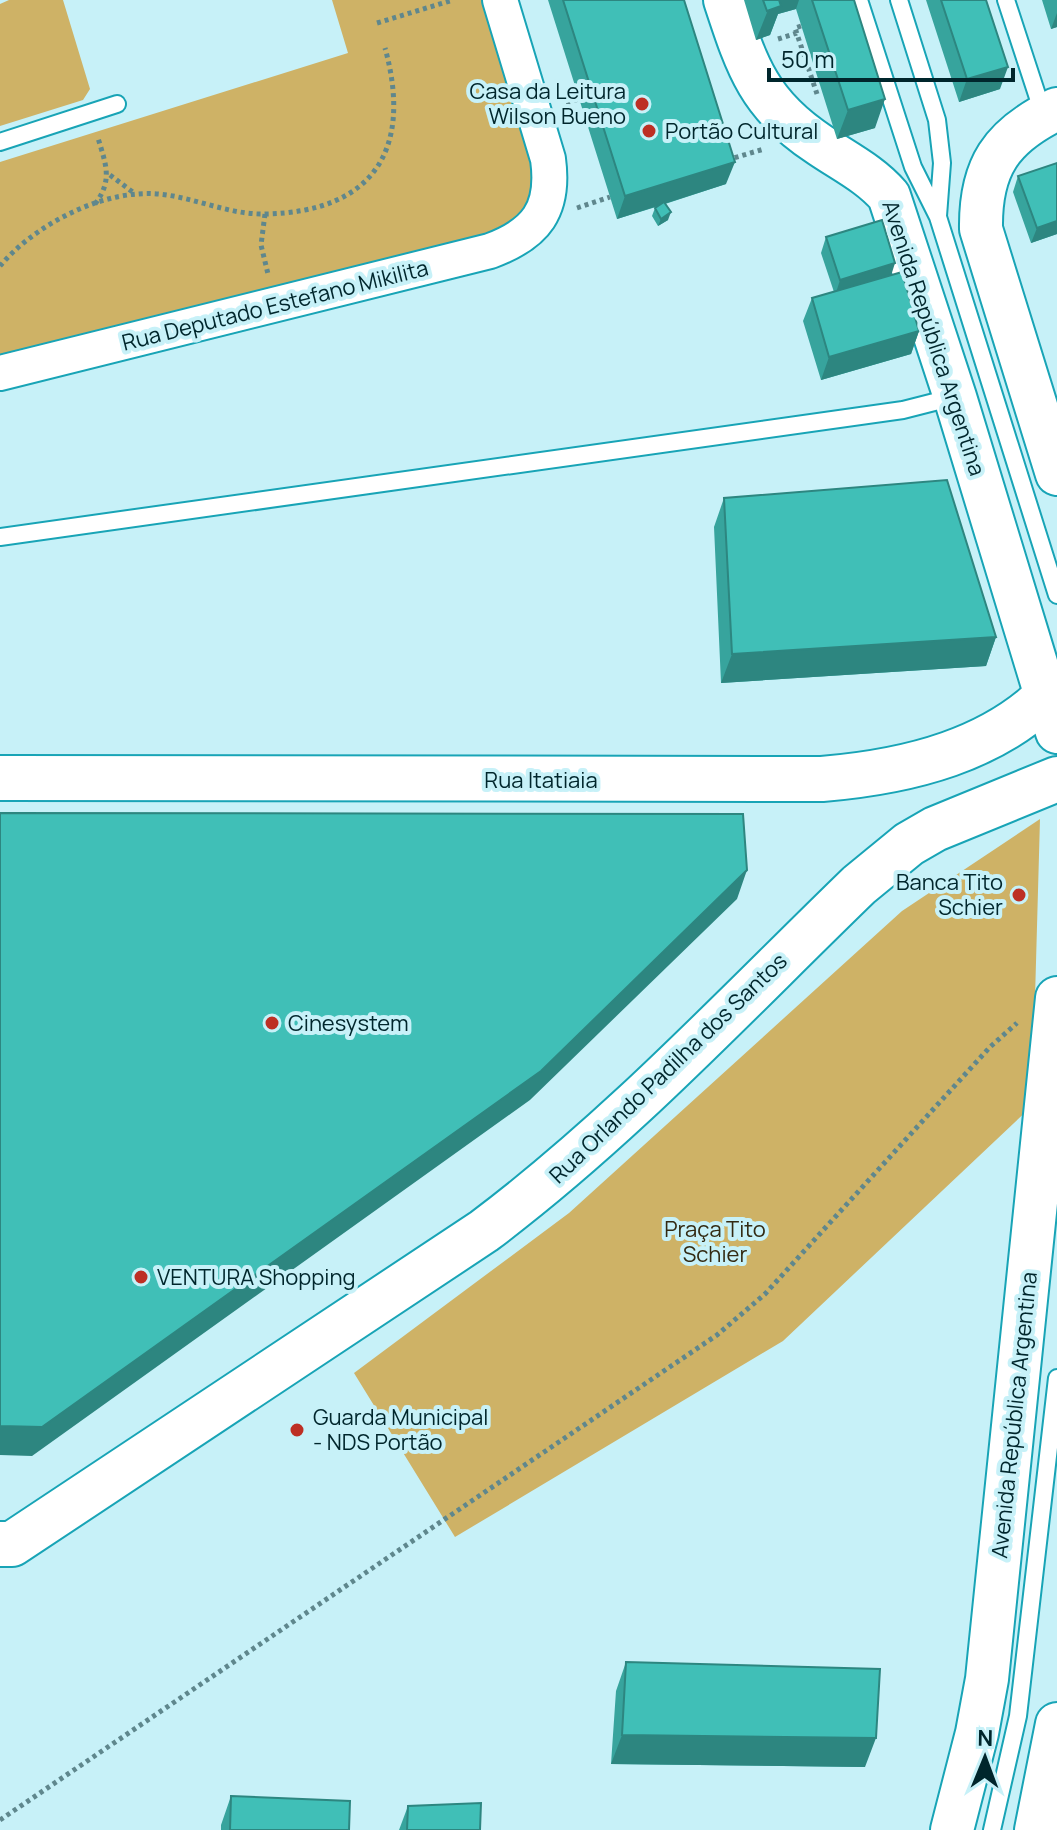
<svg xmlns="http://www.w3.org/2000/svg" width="1057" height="1830" viewBox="0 0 1057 1830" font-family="Manrope,sans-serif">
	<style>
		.green { fill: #ceb266 }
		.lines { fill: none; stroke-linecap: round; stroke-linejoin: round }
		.service-casing { stroke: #18a4b6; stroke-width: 20 }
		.minor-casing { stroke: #18a4b6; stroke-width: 38 }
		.tertiary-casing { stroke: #18a4b6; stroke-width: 46 }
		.secondary-casing { stroke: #18a4b6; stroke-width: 48 }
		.path { stroke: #5f878d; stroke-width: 5; stroke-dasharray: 4 4; stroke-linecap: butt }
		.service { stroke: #fff; stroke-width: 16 }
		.minor { stroke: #fff; stroke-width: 34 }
		.tertiary { stroke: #fff; stroke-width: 42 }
		.secondary { stroke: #fff; stroke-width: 44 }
		.wall { fill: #37a49d }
		.shaded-wall { fill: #2d8680 }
		.building { fill: #40bfb7; stroke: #2d8680; stroke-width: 2 }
		.poi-dot { fill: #bd2f24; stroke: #c7f1f8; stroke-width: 3 }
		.labels { text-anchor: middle; stroke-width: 8; stroke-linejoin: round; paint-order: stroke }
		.poi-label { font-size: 22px; fill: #00262c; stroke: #c7f1f8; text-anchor: start }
		.street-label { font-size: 22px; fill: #00262c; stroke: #c7f1f8 }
		.park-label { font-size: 22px; fill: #332a12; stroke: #c7f1f8 }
	</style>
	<rect width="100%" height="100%" fill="#c7f1f8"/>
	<path class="green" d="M9,0H63L90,89L83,100L0,126V4Z
		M332,0H485L536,163L535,196L509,230L0,358V162L348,53Z
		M1040,819L1032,1106L783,1341L455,1537L354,1373L569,1213L902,911Z"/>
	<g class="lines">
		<defs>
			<path id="service" d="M859,0L913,167L938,217L1057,595
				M899,0L937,120L942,163L938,216
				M1006,0L1043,113
				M0,142L117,104
				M0,537L903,410L954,397
				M992,1830L1018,1716L1057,1378"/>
			<path id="minor" d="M0,373L490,251C536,234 555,210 548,159L500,0"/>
			<path id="tertiary" d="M725,0C747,67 759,105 820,145C845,162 870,174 889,196L955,397L1057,732
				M1057,109C1001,136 980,167 981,229L1057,474
				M952,1830L977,1733L987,1679L1057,998
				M1036,1830L1057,1724"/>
			<path id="secondary" d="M0,778L822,779C906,772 998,751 1057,685
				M0,1544H12L484,1231C620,1129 737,1003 859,885L909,844L935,829L1057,779"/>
		</defs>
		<use href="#service" class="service-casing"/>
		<use href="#minor" class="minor-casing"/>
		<use href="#tertiary" class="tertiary-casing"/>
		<use href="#secondary" class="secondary-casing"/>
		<path class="path" d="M377,23L453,0
			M801,26L795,28L817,94
			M778,39L797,33
			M566,103L579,99
			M727,160L764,149
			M110,175L134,193
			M95,204C113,180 106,165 98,138
			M577,208L610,197
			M265,214L261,245L268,274
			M0,266C31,229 89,197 138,194C182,190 222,215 265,214C374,212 413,149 385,48
			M0,1820L717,1335L765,1294L990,1047L1017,1023"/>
		<use href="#service" class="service"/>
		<use href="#minor" class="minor"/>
		<use href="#tertiary" class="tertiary"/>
		<use href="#secondary" class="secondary"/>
	</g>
	<path class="wall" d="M548,0H684L726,184L665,204L668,220L658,226L652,216L655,208L659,206L617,219Z
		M744,0H854L875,128L837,139L796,9L778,14L770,35L756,40Z
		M926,0H986L1000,89L959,102Z
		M1042,0H1057V27L1051,29Z
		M1018,176L1057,234L1031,243L1013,192Z
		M826,237L891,275L919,331L911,354L821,380L803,321L812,298L834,292L821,253Z
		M724,498L996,637L986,666L721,683L714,527Z
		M626,1662L865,1767L611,1764L616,1691Z
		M231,1796L349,1830H221V1825Z
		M408,1806L480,1830H399Z"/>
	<path class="shaded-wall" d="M772,0H799L796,9L778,14L770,35L756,40Z
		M1057,13V27L1051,29Z
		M1008,67L1000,89L959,102L967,79Z
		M885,99L875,128L837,139L848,110Z
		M735,162L726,184L617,219L625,196Z
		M671,212L668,220L658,226L661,219Z
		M1057,221V234L1031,243L1037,228Z
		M895,263L890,279L835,296L840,280Z
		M919,331L911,354L821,380L829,357Z
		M996,637L986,666L721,683L732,654Z
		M747,870L737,899L530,1100L32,1456L0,1455V1426Z
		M622,1735L876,1738L865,1767L611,1764Z"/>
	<path class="building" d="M563,0H684L735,162L625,196Z
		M763,0H779L781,6L767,11Z
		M812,0H854L885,99L848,110Z
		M941,0H986L1008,67L967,79Z
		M1057,163V221L1037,228L1018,176Z
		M664,202L671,212L661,219L655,208Z
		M882,220L895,263L840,280L826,237Z
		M902,272L919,331L829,357L812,298Z
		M947,480L996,637L732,654L724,498Z
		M0,813L743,814L747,870L541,1071L42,1427L0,1426Z
		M626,1662L880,1669L876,1738L622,1735Z
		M231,1796L350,1801L349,1830H230Z
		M481,1803L480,1830H407L408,1806Z"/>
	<g class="poi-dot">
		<circle cx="642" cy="104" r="8"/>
		<circle cx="649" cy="131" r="8"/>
		<circle cx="1019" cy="895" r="8"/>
		<circle cx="272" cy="1023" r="8"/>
		<circle cx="141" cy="1277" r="8"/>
		<circle cx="297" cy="1430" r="8"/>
	</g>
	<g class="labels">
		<g class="poi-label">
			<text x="626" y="99" text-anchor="end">Casa da Leitura<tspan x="626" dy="25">Wilson Bueno</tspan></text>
			<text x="665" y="139">Portão Cultural</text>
			<text x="1003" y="890" text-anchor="end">Banca Tito<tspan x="1003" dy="25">Schier</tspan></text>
			<text x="288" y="1031">Cinesystem</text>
			<text x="157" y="1285">VENTURA Shopping</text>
			<text x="313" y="1425">Guarda Municipal<tspan x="313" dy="25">- NDS Portão</tspan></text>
		</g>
		<g class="street-label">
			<text transform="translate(275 305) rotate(-14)" y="8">Rua Deputado Estefano Mikilita</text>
			<text transform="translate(934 338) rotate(72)" y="8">Avenida República Argentina</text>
			<text x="541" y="788">Rua Itatiaia</text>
			<text transform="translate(668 1068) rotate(-44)" y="8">Rua Orlando Padilha dos Santos</text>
			<text transform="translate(1014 1415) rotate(-84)" y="8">Avenida República Argentina</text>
		</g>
		<g class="park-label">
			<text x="715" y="1237">Praça Tito<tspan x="715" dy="25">Schier</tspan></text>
		</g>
	</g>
	<g transform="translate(985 1758) rotate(1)" stroke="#c7f1f8" stroke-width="6" paint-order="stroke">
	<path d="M0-6L14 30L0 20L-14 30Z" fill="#00262c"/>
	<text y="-12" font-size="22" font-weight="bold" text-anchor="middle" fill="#00262c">N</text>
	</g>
	<path d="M769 68v12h244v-12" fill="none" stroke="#00262c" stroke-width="4"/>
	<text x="781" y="68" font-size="24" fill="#00262c" stroke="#c7f1f8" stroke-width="6" paint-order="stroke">50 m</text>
</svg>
